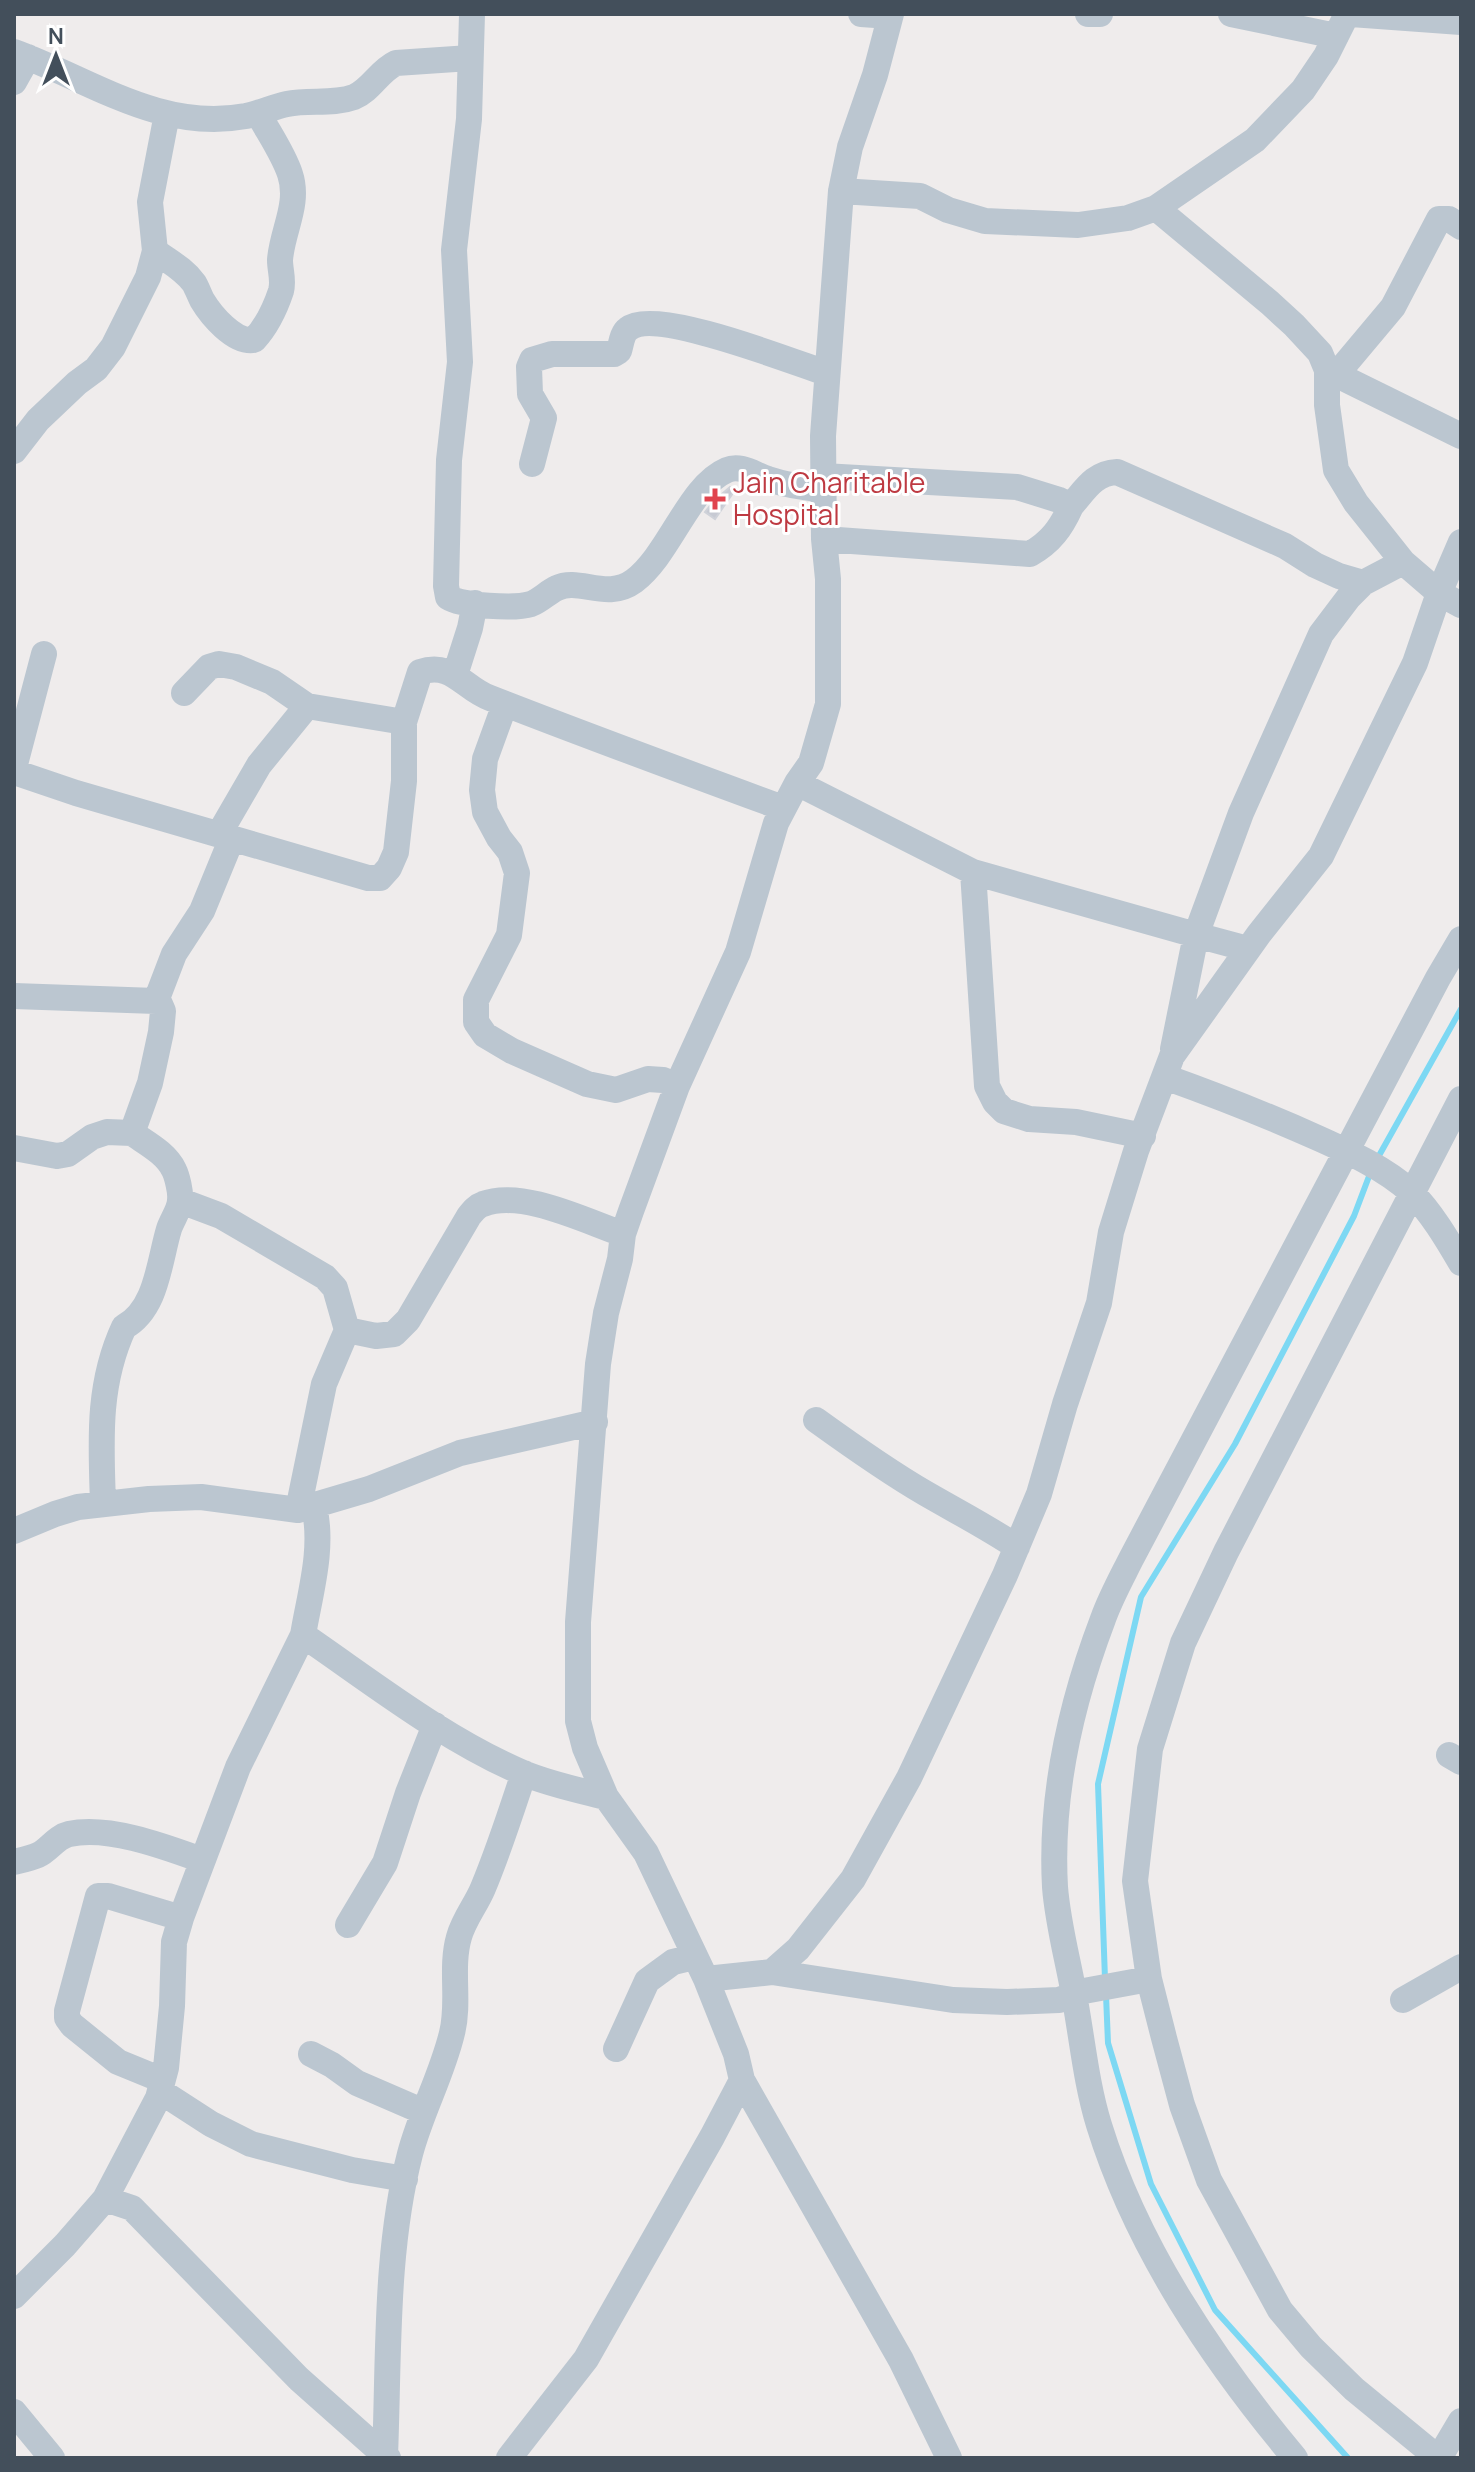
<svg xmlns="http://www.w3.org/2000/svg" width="1475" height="2472" viewBox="0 0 1475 2472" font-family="Manrope,sans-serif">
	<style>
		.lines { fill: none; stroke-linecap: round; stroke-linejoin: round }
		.stream { stroke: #7dd8f3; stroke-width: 6 }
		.building { fill: #c7cad3; stroke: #cfd2d9; stroke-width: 2 }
		.minor { stroke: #bbc6d0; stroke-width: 26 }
		.health-dot { fill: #e0444e; stroke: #fff; stroke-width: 3 }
		.labels { text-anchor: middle; stroke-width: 6; stroke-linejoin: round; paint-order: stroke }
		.health-label { font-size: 28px; fill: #be3a42; stroke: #fff; text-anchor: start }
	</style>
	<rect width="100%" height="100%" fill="#efecec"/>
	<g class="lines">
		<path class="stream" d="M1376,1161L1461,1009
			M1105,1979L1098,1784L1141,1597L1235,1444L1354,1216L1371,1171
			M1106,1995L1108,2043L1151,2184L1215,2310L1348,2458"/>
	</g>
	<path class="building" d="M730,487L735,490L715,519L705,512L714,501Z"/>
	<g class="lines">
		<path class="minor" d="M472,14L469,119L454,250L460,362L449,460L446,586L448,597C462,606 515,609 531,604C541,600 548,592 557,588C579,577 607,601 634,581C670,554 689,486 727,470C741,464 755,475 768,479C786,485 804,488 822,489
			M861,14L890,16
			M1088,14H1100
			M1231,14L1336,36
			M1351,14L1461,22
			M14,52C91,80 160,132 246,116C260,113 273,107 287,104C309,99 332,105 354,97C371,90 379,71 396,63L470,58
			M14,82L28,57
			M841,191L920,196L948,210L985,221L1078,225L1128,218L1156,208L1255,140L1303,90L1326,56L1347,14
			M1156,208L1270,303L1294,325L1320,353L1327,370V405L1336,470L1356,503L1403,562L1439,593L1461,605
			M155,251C168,261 184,269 194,283C197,288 199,294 202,300C211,315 234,343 254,340C266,327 275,309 281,291C284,280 280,271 280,260C282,231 300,204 290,174C283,153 268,132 258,113
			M1327,370L1461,436
			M1336,375L1393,307L1439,219H1449L1461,227
			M14,451L38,420L77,383L96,369L113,347L148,277L155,251L150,202L167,114
			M532,464L544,418L530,394L529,367L532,360L552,354H614L619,351C621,345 622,333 628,329C654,307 793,362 826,373
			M823,476L1017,487L1059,500L1071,506C1061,528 1051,542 1030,554L824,539
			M1071,506C1085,490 1094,473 1117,472L1285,546L1315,565L1339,576L1363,583
			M455,675L470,628L475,603
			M184,693L209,667L219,664L236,667L272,682L307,706L404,722
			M505,704L485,759L482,790L485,812L499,838L510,852L517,873L509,935L476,1000V1022L485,1035L512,1051L587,1084L616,1090L648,1079L663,1080L677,1086
			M14,768L44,654
			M14,772L76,793L368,878H380L389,868L396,852L404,781V722L420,672C452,661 463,688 490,698C587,736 685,772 783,808
			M797,783L973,872L1196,935L1173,1049
			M219,834L259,765L307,706
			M973,872L987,1086L995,1102L1004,1111L1029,1119L1076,1122L1143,1136
			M1248,949L1196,935L1241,813L1321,634L1349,597L1363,583L1403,562
			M14,996L156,1001L174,954L202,911L232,838
			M1165,1077C1218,1096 1269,1116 1320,1139C1351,1153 1386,1169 1411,1192C1431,1212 1447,1239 1461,1263
			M14,1148L57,1156L68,1154L92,1137L107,1132L132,1133
			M181,1201L221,1216L325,1277L335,1288L347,1330L324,1384L298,1510
			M347,1330L376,1336L394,1334L408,1320L469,1216C473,1211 477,1206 483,1204C522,1189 585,1221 623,1234
			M816,1420C852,1446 887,1471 925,1493C956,1511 987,1527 1017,1547
			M103,1503C101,1442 97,1385 124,1327C157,1309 159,1262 169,1229C172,1220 180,1209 180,1200C181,1192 177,1176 174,1170C166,1153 146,1143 132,1133L150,1083L161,1032L163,1011L160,1004L156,1001
			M314,1506C324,1549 310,1593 303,1635C373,1683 444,1739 523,1773C549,1784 578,1790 606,1797
			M14,1531L55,1514L78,1507L149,1499L201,1497L298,1510L369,1489L460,1453L595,1422
			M1449,1755L1461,1762
			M14,1862C22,1860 31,1858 38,1855C49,1850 56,1837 69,1834C108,1825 166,1847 202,1860
			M348,1925L385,1863L408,1793L435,1725
			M772,1972L798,1949L853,1879L909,1778L1005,1575L1039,1494L1065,1404L1099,1303L1111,1232L1136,1151L1172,1056L1259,934L1321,856L1415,663L1439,593L1461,542
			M706,1979L646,1853L606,1797L585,1748L578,1721V1622L598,1364L606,1313L620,1259L623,1234L631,1211L677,1086L738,952L776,823L797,783L811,763L828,704V579L824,539L823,436L841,191L850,147L875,75L891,14
			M1403,2000L1461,1967
			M616,2049L647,1981L673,1962L694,1957
			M311,2054L332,2065L357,2083L424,2112
			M162,2080L118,2062L72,2025L67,2018V2011L98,1896H108L181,1918
			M160,2091L211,2124L251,2144L352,2170L405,2179
			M105,2199L158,2098L166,2068L172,2006L174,1942L181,1918L238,1767L303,1635
			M14,2296L65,2245L105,2199L132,2208L299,2379L388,2458
			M14,2412L52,2458
			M385,2456C389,2356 385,2251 410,2154C421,2112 442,2075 452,2033C460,2002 450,1968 459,1937C464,1919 476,1905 483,1888C499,1850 511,1812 524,1773
			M509,2458L586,2359L712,2137L742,2080
			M949,2458L901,2360L742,2080L736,2054L706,1979L772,1972L953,2000L1007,2002L1059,2000L1084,1991L1149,1979
			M1295,2458C1213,2360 1137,2248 1099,2125C1087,2086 1083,2046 1076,2006C1070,1967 1058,1927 1055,1887C1050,1797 1071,1703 1103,1619C1110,1599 1121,1579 1131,1559L1438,978L1461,939
			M1438,2458L1354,2389L1311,2347L1280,2310L1209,2180L1182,2105L1164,2038L1149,1979L1135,1881L1150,1749L1183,1643L1226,1552L1461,1099
			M1439,2458L1461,2421"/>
	</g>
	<path class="health-dot" d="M711 487h8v8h8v8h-8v8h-8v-8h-8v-8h8z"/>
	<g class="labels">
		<g class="health-label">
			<text x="733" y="493">Jain Charitable<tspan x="733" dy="32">Hospital</tspan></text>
		</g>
	</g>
	<rect width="1475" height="2472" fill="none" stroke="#434f5b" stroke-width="32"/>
	<g transform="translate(56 56)" stroke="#ffffff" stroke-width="6" paint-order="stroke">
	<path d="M0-6L14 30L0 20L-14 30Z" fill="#434f5b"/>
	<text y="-12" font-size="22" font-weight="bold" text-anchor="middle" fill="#434f5b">N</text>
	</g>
</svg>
